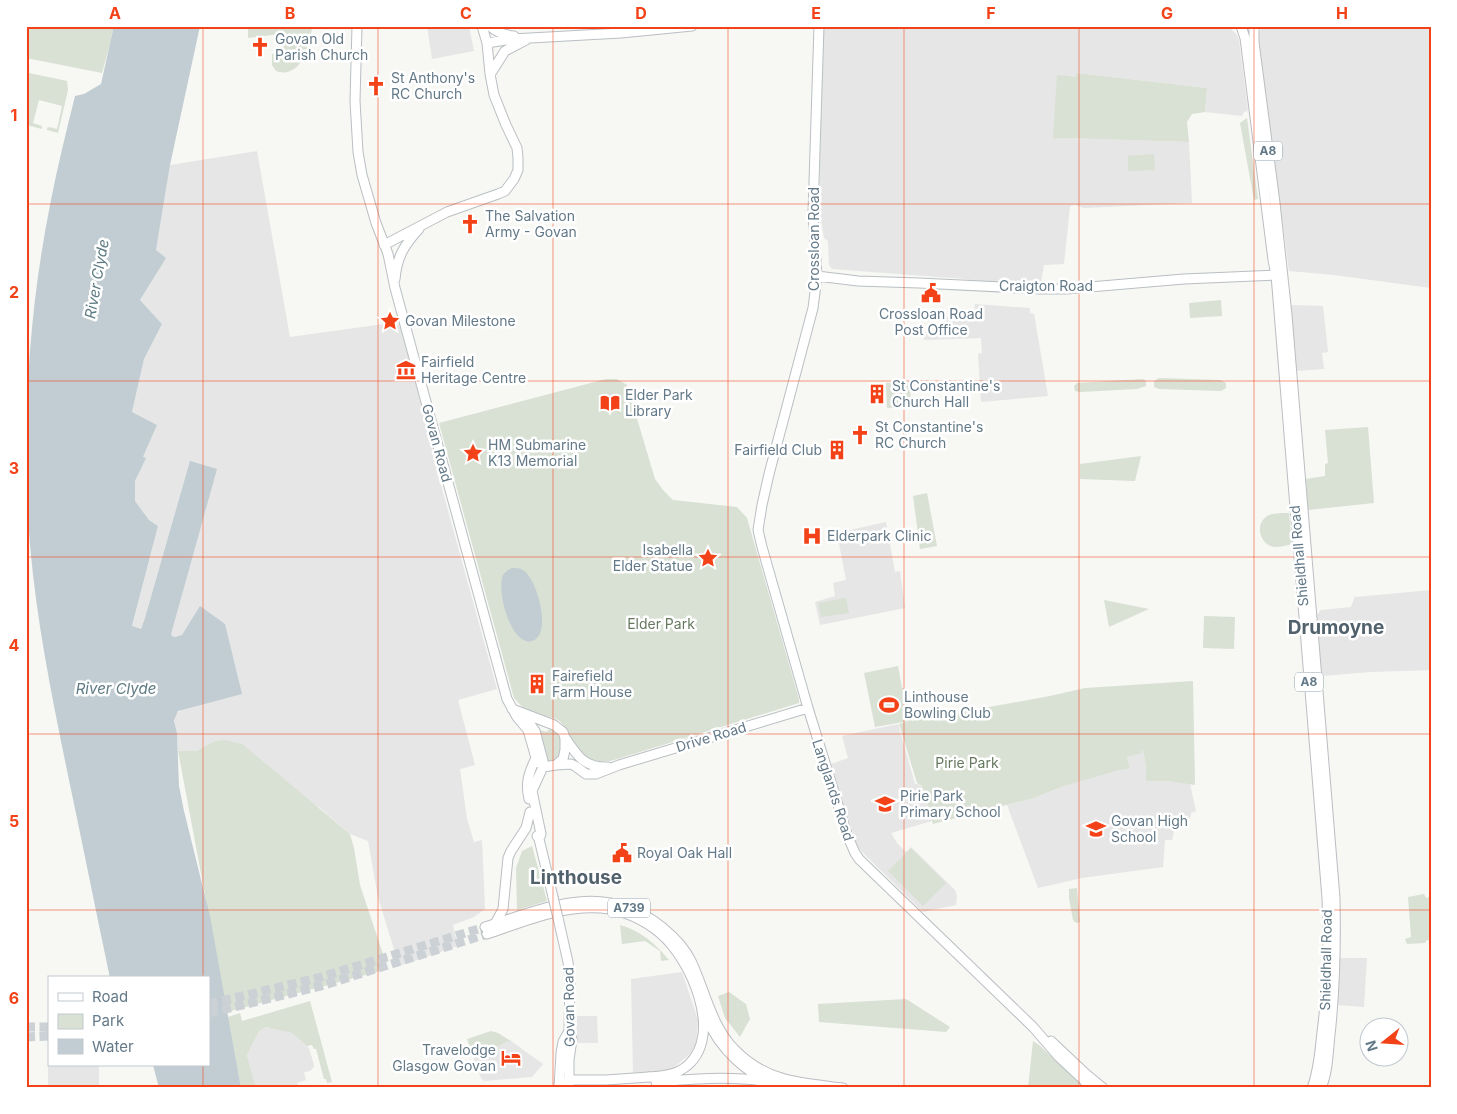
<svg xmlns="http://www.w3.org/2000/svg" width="1457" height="1114" viewBox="0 0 1457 1114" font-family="Inter,sans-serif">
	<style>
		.built { fill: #e5e6e5 }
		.green { fill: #d9e0d4 }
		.water { fill: #c1cdd2 }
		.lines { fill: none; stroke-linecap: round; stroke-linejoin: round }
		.primary-tunnel { stroke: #cbd1d4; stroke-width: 9; stroke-dasharray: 9 4.5; stroke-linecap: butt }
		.secondary-casing { stroke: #b9bfc3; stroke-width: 11 }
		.primary-casing { stroke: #babec2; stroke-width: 11 }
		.secondary { stroke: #fff; stroke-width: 9 }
		.primary { stroke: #fff; stroke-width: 9 }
		.secondary-bridge-casing { stroke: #b9bfc3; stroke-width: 11; stroke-linecap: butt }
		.secondary-bridge { stroke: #fff; stroke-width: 9 }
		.grid { fill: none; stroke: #f34218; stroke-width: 1; stroke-opacity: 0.55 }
		.labels { text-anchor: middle; stroke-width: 5; stroke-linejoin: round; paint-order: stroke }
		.shield { fill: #fff; stroke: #92a1ac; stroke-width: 1 }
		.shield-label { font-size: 12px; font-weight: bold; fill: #637988 }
		.poi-label { font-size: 14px; fill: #637988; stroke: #fff; text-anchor: start }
		.street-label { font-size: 14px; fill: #637988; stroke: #fff }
		.park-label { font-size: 14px; fill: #66795f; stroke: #fff }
		.water-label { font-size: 15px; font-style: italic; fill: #5f7b83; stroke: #fff }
		.district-label { font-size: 19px; font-weight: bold; fill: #52626c; stroke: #fff }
		.neatline { fill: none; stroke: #f34218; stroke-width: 2 }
		.grid-label { font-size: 16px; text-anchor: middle; font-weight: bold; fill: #f34218 }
	</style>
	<rect width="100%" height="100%" fill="#f7f7f4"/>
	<path class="built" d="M427,26H469L474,51L432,59Z
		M823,26H1228L1237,35L1239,40L1248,111L1244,112L1242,116L1205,112L1207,88L1076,73L1053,139L1067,138L1189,142L1192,203L1084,208L1075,205L1070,206L1064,264L1044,265L1041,283L973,282L965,279L832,269L829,265L828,241L824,238L819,209Z
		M1265,26H1431V288L1334,275L1289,271L1258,40L1260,30Z
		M257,151L290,337L391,323L400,325L436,461V467L497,689L458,700L475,765L460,769L467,819L474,842L482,840L485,909L474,917L453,925L458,946L399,966L378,897L368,841L350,834L320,808L215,741L196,751H178L177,733L174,718L176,713L180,711L200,607L182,635L175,637L171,636V634L145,618L141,629L132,627L158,526L149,520L135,501V481L145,458L143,457L157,425L132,412L144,359L162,324L140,300L165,258L156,250L170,165Z
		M975,304L1030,308V313L1034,314L1048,396L981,402L978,354L982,353L981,338L924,340L925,332H938L939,328H945L946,316H974Z
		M1291,305L1323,306L1328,352L1322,353L1324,369L1296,371Z
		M886,522L895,572L900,571L905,608L820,625L815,602L835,596L833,583L846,580L837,533Z
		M1431,590V670L1370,672L1322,676L1316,616L1321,610L1351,607L1355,596L1356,597Z
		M898,724L915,784H918L922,787L932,821L891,833L897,843L906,852L911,847L955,890L957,896L956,905L923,912L861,851L857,845L831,764L848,758L842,736Z
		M1143,750L1146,766V781H1167L1190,784L1196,811L1191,813L1190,819L1178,816L1172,840H1165L1163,867L1082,878L1038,888L1007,805L1034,798L1061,787L1122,768H1130L1127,757L1141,753V751Z
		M1340,958H1367L1364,1007L1338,1005Z
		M682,972L698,1020L696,1045L691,1053L671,1070L633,1073L631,979Z
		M577,1016H597L598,1043H576Z
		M269,1027L292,1033L309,1048L314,1065V1067L310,1071L304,1072L306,1080L297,1083L299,1088H256L247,1055L259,1031L264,1028Z
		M511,1041L543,1064L532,1077L484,1081L481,1078L472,1053L499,1046L506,1042Z
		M48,1054H49V1065H99V1088H48Z"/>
	<path class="green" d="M26,26H114L110,44L102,73L26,58Z
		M248,26H313L310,36L283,39L280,34L248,38Z
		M309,42C307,58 294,78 276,71L272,65V54L281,52L285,44Z
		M26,69L29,73L67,81L68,90L58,133L47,130V128L49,127L57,129L62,106L39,100L33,123L42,126V129L26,125Z
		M1076,73L1207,88L1205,112L1192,114L1187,122L1189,142L1067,138L1053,139L1057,75L1075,77Z
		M1247,118L1258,199L1254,200L1240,123Z
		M1154,154L1155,170L1128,171V156Z
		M1221,300L1222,316L1190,318L1189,303Z
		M1159,378L1220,380L1226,383V388L1221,391L1159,389L1154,387V381Z
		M606,379H617L627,385L655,479L663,490L673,500L737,507L747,518L799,699V703L614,760C592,765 581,757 570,738C566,732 565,724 558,720C550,715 539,717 531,714C525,711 519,703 514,698L439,423Z
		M1143,379L1146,381V386L1137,389L1080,392L1075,391L1074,386L1077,383Z
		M909,381L911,399L905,407L887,408L886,383Z
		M1368,427L1374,503L1308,510L1306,479L1325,476V464L1328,463L1325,430Z
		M1141,456L1135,481L1080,479V464Z
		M927,493L937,546L920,549L913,496Z
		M1289,513L1292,544C1287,545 1281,547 1276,547C1260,547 1253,523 1269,515C1274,513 1283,513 1289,513Z
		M846,598L849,613L821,617L818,603Z
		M1104,600L1149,609L1109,627Z
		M1204,616L1235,617L1234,649L1203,648Z
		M898,666L902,688H904L912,721L1050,696L1085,688L1193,681L1195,785L1167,781H1146V766L1143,750L1141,751L1142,753L1127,757L1130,768L1122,770V769L1061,787L1034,798L933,824L922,786L917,783L899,724L909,721L875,727L864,673Z
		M552,729L557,731L562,738C560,753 562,760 547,764L539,731L540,730L547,732L548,730Z
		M225,740L242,744L350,834L354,848L360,885L388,969L227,1012L178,751H196L215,741Z
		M532,846L547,901L517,910L516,868L522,851Z
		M911,848L946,883L923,906L888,871Z
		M1077,888L1080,922L1076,923L1073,920L1069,898V889Z
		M1424,894L1426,898L1431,896V941L1427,940L1425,943L1407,944L1405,939L1411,937L1408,897Z
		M620,925C641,931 656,944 669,960L661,961L660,951L645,941L622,944Z
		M729,992L746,1004L750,1019L740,1037L725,1018L718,996Z
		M906,999L950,1027L946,1032L819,1022L818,1004Z
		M310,1001L332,1082L327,1083L326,1079H324L316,1049H314L312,1045L307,1046L292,1033L266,1027L259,1031L247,1055L256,1088H241L228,1017L240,1013L242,1021Z
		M491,1031L498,1033L511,1041L506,1042L499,1046L472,1053L467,1039Z
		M1033,1041L1039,1045L1080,1083L1075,1088H1028Z"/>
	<path class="water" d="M114,26H200L170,165L156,250L166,258L140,300L162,324L144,359L132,412L157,425L143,457L146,458L135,481V501L149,520L158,526L132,626L141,629L145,618L190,461L217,469L171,634L172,636L175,637L182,635L200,606L225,624L242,694L178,711L174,720L177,733L179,786L184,811L210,916L241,1088H159L153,1065H209V978H110C96,912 83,846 69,780C53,702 37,625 30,545C21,433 28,316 50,205C57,169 66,132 75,96L84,94L101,84Z
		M512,568C516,568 520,568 523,570C537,578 553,635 532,641C511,647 496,590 503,575C505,572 508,570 512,568Z"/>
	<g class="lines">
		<path class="primary-tunnel" d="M209,1004L318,978L485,927
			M209,1013L321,986L487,934
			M26,1027H49
			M26,1037L49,1036"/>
		<defs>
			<path id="secondary" d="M357,26L355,101L358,152L362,175L376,223L388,254L395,288L507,699L517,717L528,730
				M490,26C497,33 505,35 514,36
				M819,26L813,213L817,276L813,308L769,474L762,505L758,530L762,547L808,708L848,837L855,853L859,859L1033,1027L1059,1057L1090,1086
				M487,43L512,39L621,33L692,26
				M491,73L505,51L526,40
				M384,245L447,212L498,194L505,191L514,179L518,170V158L517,148L506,125L494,95L490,74L487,43L482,26
				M817,276L858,281L919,283L1041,289H1066L1184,279L1276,275
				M395,279C397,257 404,245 419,229
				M512,709L554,725L563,732L565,738V750L563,759L556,765L543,767
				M528,721L535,731L543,761V767L532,791L541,834L539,839
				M530,726L528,730L536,758L539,763
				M566,739C578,757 585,768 608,767
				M556,765L571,764L575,766L586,774H596L619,765L808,708
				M529,799C525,783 529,772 536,758
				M537,836L539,839L553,897
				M558,918L568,962L570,980L569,1031L572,1039L569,1060V1088
				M1051,1041L1086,1074L1103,1088
				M559,1084L569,1080H606L649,1077
				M559,1088L561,1053L563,1042L569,1031"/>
			<path id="primary" d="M1241,26L1245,38L1273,260L1276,275L1327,898C1329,943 1328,987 1322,1032C1320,1050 1319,1070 1312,1088
				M1254,26V42L1275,203L1287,315L1335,898C1336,944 1335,989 1330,1035C1328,1053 1328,1072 1321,1088
				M495,924L503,909L508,858L511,851L526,828L530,812
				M485,927C546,908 604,880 662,927C673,936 685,948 691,961C705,990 711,1026 735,1050C766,1082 802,1083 843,1088
				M487,934C523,922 562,905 601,908C622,910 643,919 660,933C690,958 724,1033 688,1065C677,1075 663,1076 649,1077
				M704,1012C718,1049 748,1077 786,1088
				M1085,1081L1088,1088
				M656,1082C691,1079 728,1076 763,1081"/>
		</defs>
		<use href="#secondary" class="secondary-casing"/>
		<use href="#primary" class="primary-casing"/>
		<use href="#secondary" class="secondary"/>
		<use href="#primary" class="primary"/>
		<defs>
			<path id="secondary-bridge" d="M553,897L558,918"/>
		</defs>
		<use href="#secondary-bridge" class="secondary-bridge-casing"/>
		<use href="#secondary-bridge" class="secondary-bridge"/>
	</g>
	<path class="grid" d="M203,26V978M378,26V1088M553,26V1088M728,26V1088M904,26V1088M1079,26V1088M1254,26V1088M26,204H1431M26,381H1431M26,557H1431M26,734H1431M26,910H1431M203,1065V1088"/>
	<defs>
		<symbol id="church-bare" viewBox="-9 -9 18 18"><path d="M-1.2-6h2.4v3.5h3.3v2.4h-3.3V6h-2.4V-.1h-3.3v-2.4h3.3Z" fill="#f34218" stroke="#fff" stroke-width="2.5" paint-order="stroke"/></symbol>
		<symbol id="civic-bare" viewBox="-9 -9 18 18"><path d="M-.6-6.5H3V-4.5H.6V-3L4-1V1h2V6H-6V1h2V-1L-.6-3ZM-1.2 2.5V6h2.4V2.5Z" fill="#f34218" stroke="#fff" stroke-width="2.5" paint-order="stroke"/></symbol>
		<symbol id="sight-bare" viewBox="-9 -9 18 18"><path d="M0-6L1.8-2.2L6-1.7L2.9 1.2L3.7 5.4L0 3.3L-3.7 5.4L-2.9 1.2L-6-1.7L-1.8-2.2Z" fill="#f34218" stroke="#fff" stroke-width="2.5" paint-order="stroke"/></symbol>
		<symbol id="museum-bare" viewBox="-9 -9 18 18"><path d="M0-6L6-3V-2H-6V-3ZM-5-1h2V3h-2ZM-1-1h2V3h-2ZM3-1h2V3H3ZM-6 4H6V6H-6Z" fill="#f34218" stroke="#fff" stroke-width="2.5" paint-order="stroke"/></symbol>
		<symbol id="building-bare" viewBox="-9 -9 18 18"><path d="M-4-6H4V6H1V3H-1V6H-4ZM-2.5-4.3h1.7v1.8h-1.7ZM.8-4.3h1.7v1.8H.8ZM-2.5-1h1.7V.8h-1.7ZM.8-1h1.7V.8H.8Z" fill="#f34218" stroke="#fff" stroke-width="2.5" paint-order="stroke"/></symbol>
		<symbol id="library-bare" viewBox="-9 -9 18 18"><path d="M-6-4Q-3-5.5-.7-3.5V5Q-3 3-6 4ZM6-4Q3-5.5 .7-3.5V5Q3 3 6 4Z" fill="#f34218" stroke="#fff" stroke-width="2.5" paint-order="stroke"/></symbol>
		<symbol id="hospital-bare" viewBox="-9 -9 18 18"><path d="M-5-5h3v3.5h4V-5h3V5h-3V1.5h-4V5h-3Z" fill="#f34218" stroke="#fff" stroke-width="2.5" paint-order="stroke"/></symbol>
		<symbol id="stadium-bare" viewBox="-9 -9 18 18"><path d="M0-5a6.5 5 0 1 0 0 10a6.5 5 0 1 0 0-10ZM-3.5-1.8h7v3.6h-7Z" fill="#f34218" stroke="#fff" stroke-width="2.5" paint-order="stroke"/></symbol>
		<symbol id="school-bare" viewBox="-9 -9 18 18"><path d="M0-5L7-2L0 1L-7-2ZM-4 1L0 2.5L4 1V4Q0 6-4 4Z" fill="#f34218" stroke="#fff" stroke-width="2.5" paint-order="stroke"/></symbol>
		<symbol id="hotel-bare" viewBox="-9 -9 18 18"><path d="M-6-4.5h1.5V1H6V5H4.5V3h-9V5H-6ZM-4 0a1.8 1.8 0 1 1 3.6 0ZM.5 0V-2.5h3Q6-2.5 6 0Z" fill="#f34218" stroke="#fff" stroke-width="2.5" paint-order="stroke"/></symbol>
	</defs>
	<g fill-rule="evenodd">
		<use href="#church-bare" x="246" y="33" width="28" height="28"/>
		<use href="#church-bare" x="362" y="72" width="28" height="28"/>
		<use href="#church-bare" x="456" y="210" width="28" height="28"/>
		<use href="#civic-bare" x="917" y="279" width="28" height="28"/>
		<use href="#sight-bare" x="376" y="307" width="28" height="28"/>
		<use href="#museum-bare" x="392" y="356" width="28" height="28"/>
		<use href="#building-bare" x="863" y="380" width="28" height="28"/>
		<use href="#library-bare" x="596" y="389" width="28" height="28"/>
		<use href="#church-bare" x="846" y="421" width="28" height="28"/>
		<use href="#building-bare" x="823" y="436" width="28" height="28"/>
		<use href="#sight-bare" x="459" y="439" width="28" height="28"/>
		<use href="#hospital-bare" x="798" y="522" width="28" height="28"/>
		<use href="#sight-bare" x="694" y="544" width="28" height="28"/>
		<use href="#building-bare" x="523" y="670" width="28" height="28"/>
		<use href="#stadium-bare" x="875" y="691" width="28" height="28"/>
		<use href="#school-bare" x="871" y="790" width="28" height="28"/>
		<use href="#school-bare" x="1082" y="815" width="28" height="28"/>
		<use href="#civic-bare" x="608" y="839" width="28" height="28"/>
		<use href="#hotel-bare" x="497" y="1044" width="28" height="28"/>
	</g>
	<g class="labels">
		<g class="shield">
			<rect x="1254" y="141.5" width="28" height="19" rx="4"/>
			<rect x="1295" y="672.5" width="28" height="19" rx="4"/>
			<rect x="608" y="898.5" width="42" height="19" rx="4"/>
		</g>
		<g class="shield-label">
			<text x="1268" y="155">A8</text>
			<text x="1309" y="686">A8</text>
			<text x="629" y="912">A739</text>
		</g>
		<g class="poi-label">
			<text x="275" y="44">Govan Old<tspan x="275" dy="16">Parish Church</tspan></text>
			<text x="391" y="83">St Anthony's<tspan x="391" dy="16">RC Church</tspan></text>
			<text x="485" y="221">The Salvation<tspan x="485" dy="16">Army - Govan</tspan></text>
			<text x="931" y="319" text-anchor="middle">Crossloan Road<tspan x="931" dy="16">Post Office</tspan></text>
			<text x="405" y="326">Govan Milestone</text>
			<text x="421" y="367">Fairfield<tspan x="421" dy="16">Heritage Centre</tspan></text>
			<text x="892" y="391">St Constantine's<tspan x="892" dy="16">Church Hall</tspan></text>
			<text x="625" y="400">Elder Park<tspan x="625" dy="16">Library</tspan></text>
			<text x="875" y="432">St Constantine's<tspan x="875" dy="16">RC Church</tspan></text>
			<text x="488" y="450">HM Submarine<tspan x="488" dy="16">K13 Memorial</tspan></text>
			<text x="822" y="455" text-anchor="end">Fairfield Club</text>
			<text x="827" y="541">Elderpark Clinic</text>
			<text x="693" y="555" text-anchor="end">Isabella<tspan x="693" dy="16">Elder Statue</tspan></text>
			<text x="552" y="681">Fairefield<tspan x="552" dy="16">Farm House</tspan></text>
			<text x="904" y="702">Linthouse<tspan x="904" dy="16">Bowling Club</tspan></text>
			<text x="900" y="801">Pirie Park<tspan x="900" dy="16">Primary School</tspan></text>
			<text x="1111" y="826">Govan High<tspan x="1111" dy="16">School</tspan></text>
			<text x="637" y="858">Royal Oak Hall</text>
			<text x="496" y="1055" text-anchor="end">Travelodge<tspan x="496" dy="16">Glasgow Govan</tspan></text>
		</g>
		<g class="street-label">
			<text transform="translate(814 239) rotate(-90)" y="5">Crossloan Road</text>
			<text x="1046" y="291">Craigton Road</text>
			<text transform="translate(437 443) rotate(75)" y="5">Govan Road</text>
			<text transform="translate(1299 556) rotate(-95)" y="5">Shieldhall Road</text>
			<text transform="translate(711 737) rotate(-17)" y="5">Drive Road</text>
			<text transform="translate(833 790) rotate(72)" y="5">Langlands Road</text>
			<text transform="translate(1326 960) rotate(-89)" y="5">Shieldhall Road</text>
			<text transform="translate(569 1007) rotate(-91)" y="5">Govan Road</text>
		</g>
		<g class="park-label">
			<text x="661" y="629">Elder Park</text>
			<text x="967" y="768">Pirie Park</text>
		</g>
		<g class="water-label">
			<text transform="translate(97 279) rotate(-80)" y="5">River Clyde</text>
			<text x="116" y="694">River Clyde</text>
		</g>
		<g class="district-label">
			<text x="1336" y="634">Drumoyne</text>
			<text x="576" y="884">Linthouse</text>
		</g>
	</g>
	<rect width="1457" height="1114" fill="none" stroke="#ffffff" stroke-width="55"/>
	<rect x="48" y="976" width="162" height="90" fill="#ffffff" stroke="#c1c9cf"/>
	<rect x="58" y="993" width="25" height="8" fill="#ffffff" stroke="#c1c9cf"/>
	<text x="92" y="1002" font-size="15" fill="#637988">Road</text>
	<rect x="58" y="1014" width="25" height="15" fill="#d9e0d4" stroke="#c1c9cf"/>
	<text x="92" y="1026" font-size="15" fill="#637988">Park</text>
	<rect x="58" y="1039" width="25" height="15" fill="#c1cdd2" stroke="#c1c9cf"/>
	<text x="92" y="1052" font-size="15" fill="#637988">Water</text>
	<g transform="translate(1384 1042) rotate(253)"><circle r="24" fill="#ffffff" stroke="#c1c9cf"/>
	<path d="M0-4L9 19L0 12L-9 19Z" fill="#f34218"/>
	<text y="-8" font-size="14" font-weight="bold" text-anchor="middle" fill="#637988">N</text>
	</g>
	<rect x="28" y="28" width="1402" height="1058" class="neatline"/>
	<g class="grid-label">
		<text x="115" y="19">A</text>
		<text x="290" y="19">B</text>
		<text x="466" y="19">C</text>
		<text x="641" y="19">D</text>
		<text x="816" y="19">E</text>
		<text x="991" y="19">F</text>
		<text x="1167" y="19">G</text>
		<text x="1342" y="19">H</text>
		<text x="14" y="121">1</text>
		<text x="14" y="298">2</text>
		<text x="14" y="474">3</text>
		<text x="14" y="651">4</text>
		<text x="14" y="827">5</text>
		<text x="14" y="1004">6</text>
	</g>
</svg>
